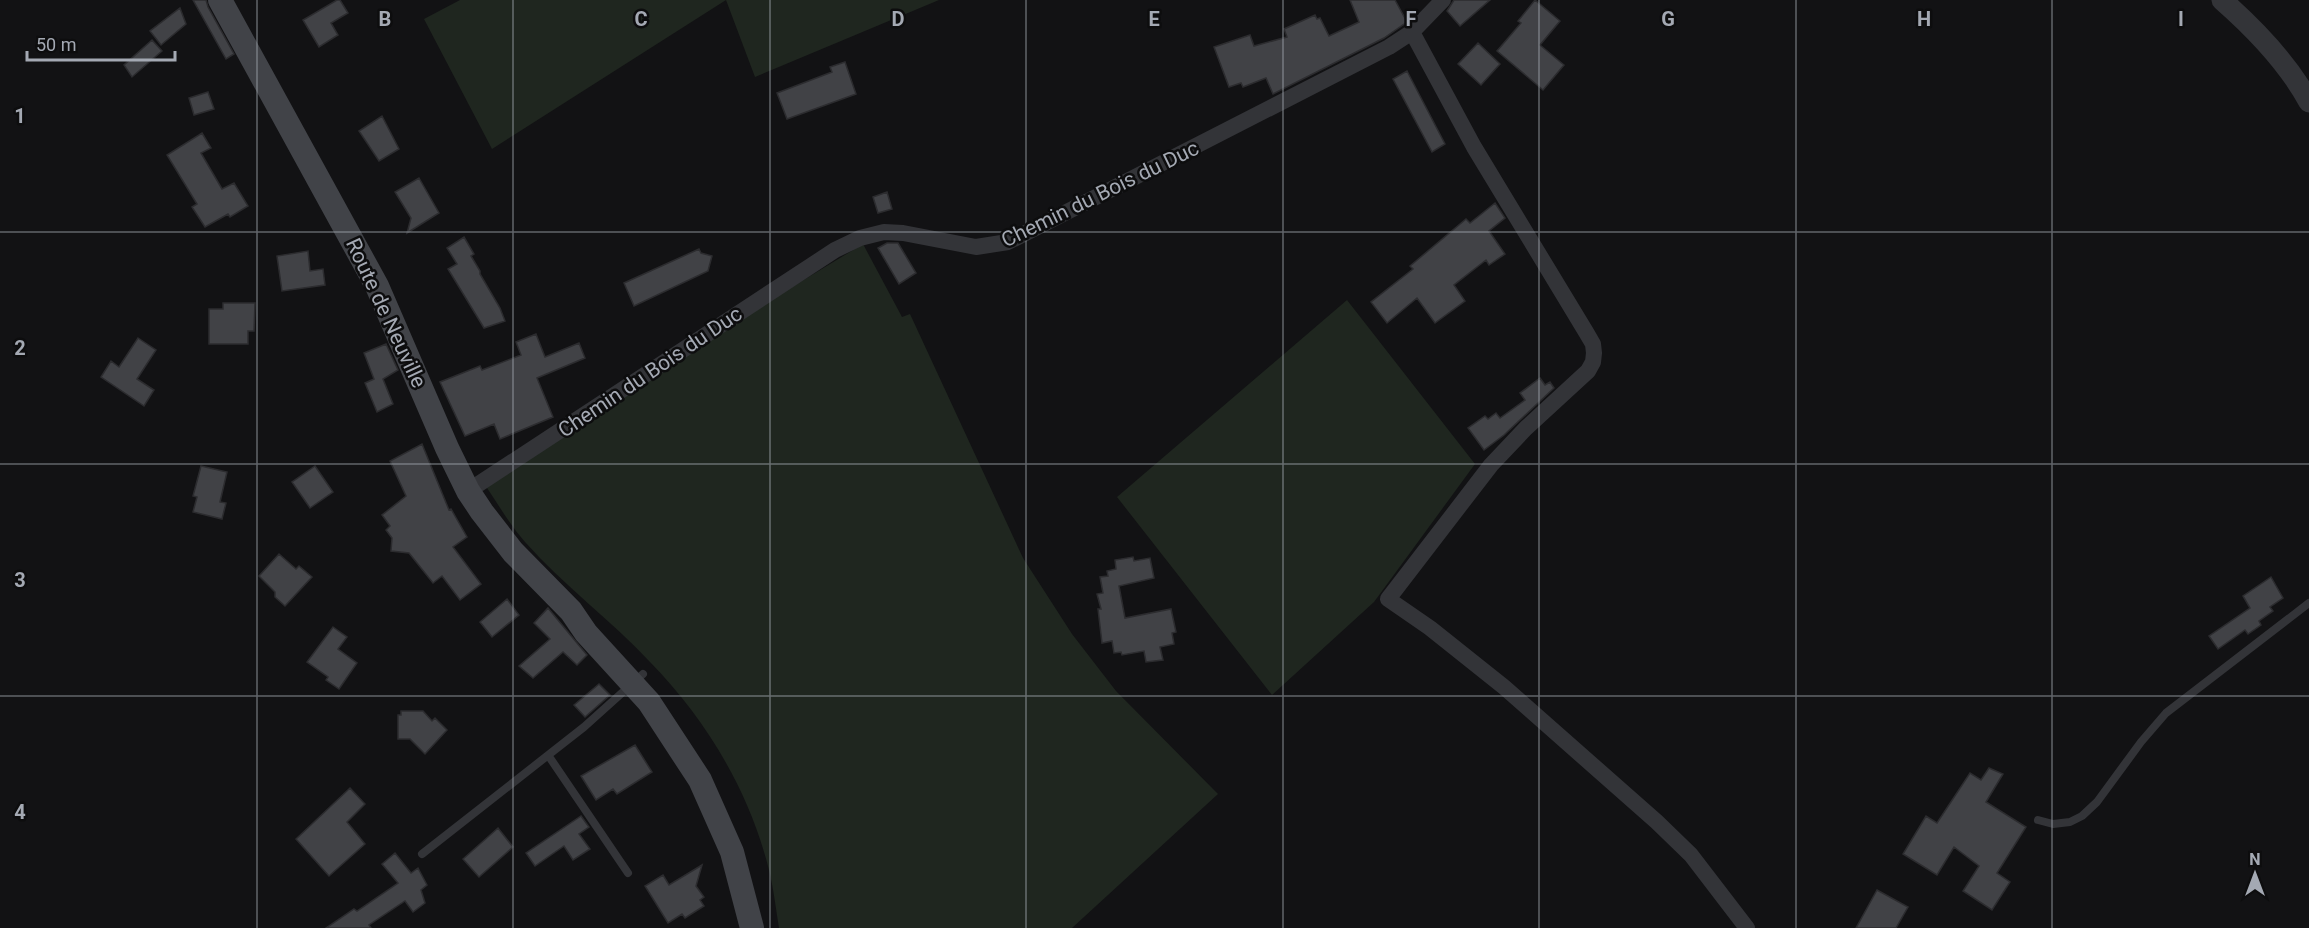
<svg xmlns="http://www.w3.org/2000/svg" width="2309" height="928" viewBox="0 0 2309 928" font-family="Roboto,sans-serif">
	<style>
		.green { fill: #1f261f }
		.building { fill: #414246; stroke: #2c2c2f; stroke-width: 1.5 }
		.lines { fill: none; stroke-linecap: round; stroke-linejoin: round }
		.service { stroke: #333438; stroke-width: 8 }
		.minor { stroke: #333438; stroke-width: 16 }
		.tertiary { stroke: #333438; stroke-width: 21 }
		.secondary { stroke: #414348; stroke-width: 24 }
		.grid { fill: none; stroke: #a4a9b3; stroke-width: 1.5; stroke-opacity: 0.55 }
		.labels { text-anchor: middle; stroke-width: 5; stroke-linejoin: round; paint-order: stroke }
		.street-label { font-size: 21px; fill: #a4a9b3; stroke: #0d0d0e }
		.grid-label { font-size: 20px; text-anchor: middle; font-weight: bold; fill: #a4a9b3; stroke: #0d0d0e; stroke-width: 5; stroke-linejoin: round; paint-order: stroke }
	</style>
	<rect width="100%" height="100%" fill="#121214"/>
	<path class="green" d="M460,0H939L755,77L726,0L492,149L424,19Z
		M863,244L902,317L910,314L1023,558L1072,634L1116,691L1218,794L1072,928H779C776,910 774,892 770,874C751,794 707,720 650,662C611,620 563,585 525,542C509,524 497,502 483,482L723,329Z
		M1347,300L1475,464L1374,602L1272,695L1117,497Z"/>
	<path class="building" d="M193,0H206L208,7L234,54L226,59Z
		M337,0H340L348,13L331,23L338,35L319,47L303,20Z
		M1350,0H1395L1407,22L1384,38L1273,94L1266,78L1243,87L1241,83L1229,87L1214,47L1250,35L1254,46L1287,37L1284,29L1315,15L1317,19L1320,18L1329,36L1359,22Z
		M1454,0H1490L1460,26L1447,11Z
		M1535,0L1560,21L1540,45L1564,65L1543,90L1497,51L1521,23L1518,21Z
		M180,8L186,24L161,45L150,31Z
		M152,40L162,51L132,77L124,65Z
		M1478,43L1500,64L1481,85L1458,64Z
		M845,62L856,94L787,119L777,93L832,72L830,67Z
		M1407,71L1445,144L1432,152L1393,79Z
		M208,92L214,109L194,115L189,98Z
		M382,116L399,149L379,161L359,131Z
		M202,133L211,148L201,153L222,189L234,183L248,206L230,217L228,214L205,227L192,207L197,204L167,155Z
		M419,178L439,213L407,233L411,218L395,192Z
		M887,192L892,209L878,213L873,197Z
		M1495,203L1505,218L1489,231L1505,254L1489,265L1486,260L1454,285L1465,301L1435,323L1417,298L1387,323L1371,302L1413,269L1410,266L1466,219L1470,223Z
		M464,237L474,254L471,256L480,271V274L500,308L505,321L484,328L448,269L457,264L447,248Z
		M887,243H898L916,273L899,284L878,248Z
		M699,249L701,253L712,256L708,271L634,306L624,283Z
		M308,251L310,271L323,269L325,285L282,291L277,256Z
		M223,303H255L254,331H248V344H209V309H223Z
		M536,334L545,357L579,343L585,358L537,378L553,417L500,439L494,424L465,436L440,382L480,366L482,370L521,355L516,342Z
		M138,338L156,350L137,379L154,390L144,406L101,377L111,361L119,367Z
		M386,344L398,370L383,379L393,404L377,412L365,383L374,379L364,353Z
		M1540,378L1545,385L1550,382L1554,388L1504,435L1484,450L1468,428L1485,416L1488,419L1496,413L1500,418L1525,400L1520,393Z
		M422,444L449,510L451,509L467,537L453,547L481,584L460,600L442,576L433,583L409,553L391,551L392,538L386,530L390,526L382,515L406,496L390,461Z
		M201,466L227,472L220,502L226,503L222,519L193,512L197,497L193,496Z
		M315,466L333,492L310,508L292,482Z
		M279,554L296,569L299,566L312,577L285,606L275,597V592L259,576Z
		M1133,557L1134,561L1150,558L1154,578L1119,586L1125,618L1171,609L1176,632L1172,633L1174,644L1160,647L1163,660L1146,662L1144,651L1122,655L1121,652L1114,653L1112,641L1102,643L1098,609H1101L1097,594L1103,593L1100,577L1108,576L1107,571L1116,569L1115,560Z
		M2271,577L2283,598L2270,607L2273,611L2259,621L2261,625L2248,634L2245,630L2218,649L2209,636L2250,608L2243,596Z
		M507,599L519,615L492,637L480,622Z
		M548,608L587,655L577,665L563,652L533,678L519,666L550,639L534,623Z
		M333,627L347,637L338,649L357,663L339,689L326,680L328,677L307,662Z
		M599,684L610,695L585,717L574,705Z
		M401,711H423L432,721L435,718L447,730L425,754L410,739H398V715H401Z
		M635,745L652,772L617,794L613,789L596,800L581,776Z
		M1989,768L2003,774L1986,802L2026,827L1997,873L2010,882L1992,910L1963,891L1979,866L1954,847L1937,875L1903,854L1926,816L1937,823L1970,773L1981,780Z
		M350,788L365,804L347,822L365,844L329,876L296,839Z
		M581,816L589,827L579,834L590,849L573,860L564,846L535,866L526,853Z
		M498,828L513,847L479,877L463,859Z
		M395,853L411,873L418,868L427,885L421,890L425,903L413,912L405,901L369,925L371,928H326L354,909L357,911L398,883L382,864Z
		M702,865L696,886L704,897L700,900L704,906L685,918L682,914L668,923L645,886L663,875L669,885Z
		M1877,890L1908,907L1896,928H1856Z"/>
	<g class="lines">
		<path class="service" d="M548,755L628,873
			M2038,820L2053,824L2070,822L2082,816L2097,802L2141,742L2166,713L2309,603
			M422,854L584,727L643,674"/>
		<path class="minor" d="M1412,32L1474,147L1586,332L1593,344L1594,353L1593,362L1588,371L1526,428L1491,465L1388,599L1430,628L1504,687L1657,822L1691,855L1747,928
			M468,491L835,250L860,238L884,232L903,233L976,247L1008,242L1389,47L1412,32L1443,0"/>
		<path class="tertiary" d="M2222,0C2255,29 2288,63 2309,102"/>
		<path class="secondary" d="M220,0L377,286L447,448L468,491L482,512L513,552L571,611L586,633L649,702L700,780L732,852L752,928"/>
	</g>
	<path class="grid" d="M257,0V928M513,0V928M770,0V928M1026,0V928M1283,0V928M1539,0V928M1796,0V928M2052,0V928M0,232H2309M0,464H2309M0,696H2309"/>
	<g class="labels">
		<g class="street-label">
			<text transform="translate(1100 194) rotate(-26)" y="7">Chemin du Bois du Duc</text>
			<text transform="translate(386 313) rotate(65)" y="7">Route de Neuville</text>
			<text transform="translate(650 372) rotate(-34)" y="7">Chemin du Bois du Duc</text>
		</g>
	</g>
	<g class="grid-label">
		<text x="385" y="26">B</text>
		<text x="641" y="26">C</text>
		<text x="898" y="26">D</text>
		<text x="1154" y="26">E</text>
		<text x="1411" y="26">F</text>
		<text x="1668" y="26">G</text>
		<text x="1924" y="26">H</text>
		<text x="2181" y="26">I</text>
		<text x="20" y="123">1</text>
		<text x="20" y="355">2</text>
		<text x="20" y="587">3</text>
		<text x="20" y="819">4</text>
	</g>
	<g transform="translate(2255 874)" stroke="#0d0d0e" stroke-width="4.5" paint-order="stroke">
	<path d="M0-4.5L10 22L0 15L-10 22Z" fill="#a4a9b3"/>
	<text y="-9" font-size="16" font-weight="bold" text-anchor="middle" fill="#a4a9b3">N</text>
	</g>
	<path d="M27 51v9h148v-9" fill="none" stroke="#a4a9b3" stroke-width="3"/>
	<text x="36" y="51" font-size="18" fill="#a4a9b3" stroke="#0d0d0e" stroke-width="4.5" paint-order="stroke">50 m</text>
</svg>
